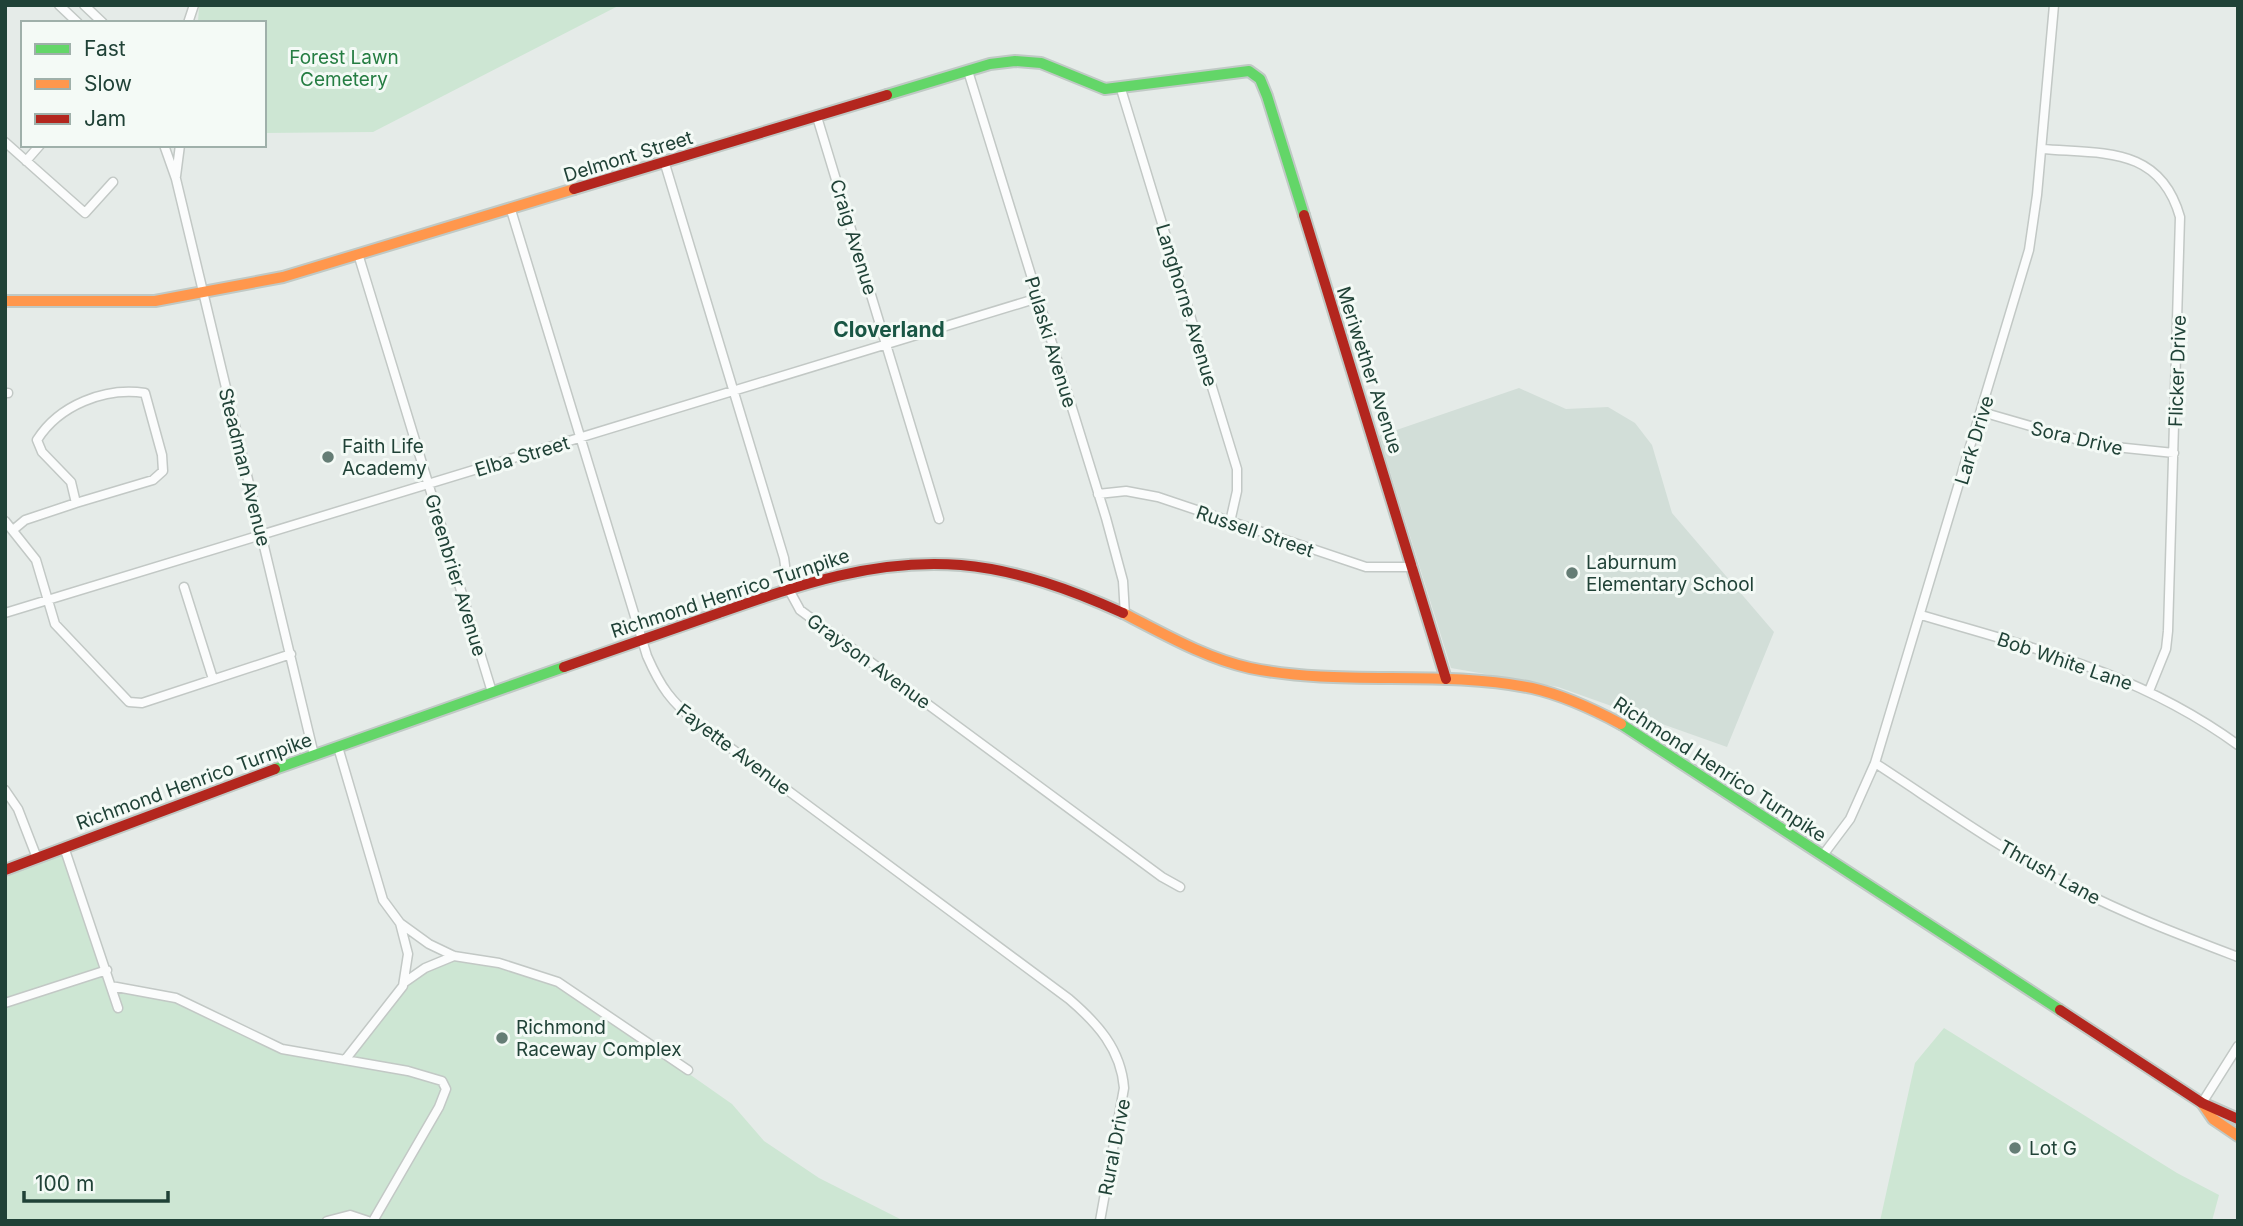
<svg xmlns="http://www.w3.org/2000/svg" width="2243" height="1226" viewBox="0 0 2243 1226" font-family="Inter,sans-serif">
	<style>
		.built { fill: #d2ded8 }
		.green { fill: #cde6d3 }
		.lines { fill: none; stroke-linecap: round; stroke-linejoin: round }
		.street-casing { stroke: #c2c8c5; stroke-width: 11 }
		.fast-casing { stroke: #c0c9c5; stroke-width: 14 }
		.slow-casing { stroke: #c0c9c5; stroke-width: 14 }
		.jam-casing { stroke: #c0c9c5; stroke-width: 14 }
		.street { stroke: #fbfcfc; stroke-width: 8 }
		.fast { stroke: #63d668; stroke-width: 10 }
		.slow { stroke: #ff974d; stroke-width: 10 }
		.jam { stroke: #b3261e; stroke-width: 10 }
		.poi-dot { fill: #657d75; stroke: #f4faf6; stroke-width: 2.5 }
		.labels { text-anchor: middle; stroke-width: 6; stroke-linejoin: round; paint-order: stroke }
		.park-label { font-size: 19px; fill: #257d42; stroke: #f4faf6 }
		.street-label { font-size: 19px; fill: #204237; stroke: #f4faf6 }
		.poi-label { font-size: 19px; fill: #204237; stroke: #f4faf6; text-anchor: start }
		.neighbourhood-label { font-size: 21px; font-weight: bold; fill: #195644; stroke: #f4faf6 }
	</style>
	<rect width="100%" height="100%" fill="#e5ebe8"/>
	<path class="built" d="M1519,388L1566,409L1608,407L1635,423L1652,445L1672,513L1774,632L1727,747L1558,687L1451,668L1379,436Z"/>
	<path class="green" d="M199,5H620L373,132L264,133V23H198Z
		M64,847L112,986L166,997L272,1046L345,1060L404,983L454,956L558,982L732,1104L764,1141L819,1178L904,1221H5V870Z
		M1944,1028L2177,1173L2219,1195L2212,1221H1880L1915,1063Z"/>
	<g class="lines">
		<defs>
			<path id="street" d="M59,5L78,23
				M84,5L103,23
				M188,23L194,5
				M968,71L1106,518L1123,581L1125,615
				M1121,89L1237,469V491L1230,522
				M817,117L939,519
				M5,142L85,213L113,182
				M164,145L176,179L314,755
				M2042,149C2103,154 2160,146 2180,217L2168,631L2166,649L2149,691
				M26,161L40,145
				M665,164L784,558L788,588L800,610L1162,877L1180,887
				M176,176L180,145
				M511,210L647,656C661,688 671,701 697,723L1069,999C1097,1023 1121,1049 1124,1088L1100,1221
				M359,257L492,692
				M5,393H8
				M145,393L162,455L163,471L153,480L76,503L71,482L42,452L37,440C59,405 105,387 145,393Z
				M1982,412L2096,445L2174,453
				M1098,494L1126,491L1158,497L1366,567H1413
				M5,521L36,560L55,624L129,702L142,703L291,654
				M13,530L25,520L76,503
				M184,587L213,679
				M5,613L1038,298
				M1921,615C2036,649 2139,673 2238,745
				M338,747L383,900L400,923L408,954L403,986L345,1060
				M1875,763C1941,806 2005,852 2075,888C2127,915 2183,936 2238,957
				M5,790L18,809L37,858
				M64,847L118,1008
				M1823,855L1850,819L1875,763L2029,250L2037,195L2054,5
				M400,923L429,944L454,956L499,963L558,982L688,1070
				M405,982L425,968L454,956
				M111,986L176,998L282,1049L408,1071L442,1081L446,1089L439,1107L373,1221
				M5,1003L107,970
				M2202,1103L2238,1046
				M327,1221L350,1215L368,1221"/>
			<path id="fast" d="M887,95L990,64L1015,61L1041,63L1105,89L1249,71L1260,79L1267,96L1304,215
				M1621,724L2060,1010
				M275,769L564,667"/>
			<path id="slow" d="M5,301H155L283,277L574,189
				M1123,613C1164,634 1205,658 1250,668C1343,687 1439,669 1532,688C1563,695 1593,709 1621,724
				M2202,1103L2213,1119L2238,1136"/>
			<path id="jam" d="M574,189L887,95
				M1304,215L1446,679
				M564,667C615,649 667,631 719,613C799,585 875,558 961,565C1018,570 1072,590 1123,613
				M5,870L275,769
				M2060,1010L2202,1103L2238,1119"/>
		</defs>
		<use href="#street" class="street-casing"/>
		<use href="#fast" class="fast-casing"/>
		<use href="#slow" class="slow-casing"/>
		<use href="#jam" class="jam-casing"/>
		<use href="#street" class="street"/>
		<use href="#fast" class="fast"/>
		<use href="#slow" class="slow"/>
		<use href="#jam" class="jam"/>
	</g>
	<g class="poi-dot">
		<circle cx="328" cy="457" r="7"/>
		<circle cx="1572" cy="573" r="7"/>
		<circle cx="502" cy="1038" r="7"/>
		<circle cx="2015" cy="1148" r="7"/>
	</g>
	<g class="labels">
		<g class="park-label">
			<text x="344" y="64">Forest Lawn<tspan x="344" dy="22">Cemetery</tspan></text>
		</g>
		<g class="street-label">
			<text transform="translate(628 156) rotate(-17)" y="7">Delmont Street</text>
			<text transform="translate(854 237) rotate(73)" y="7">Craig Avenue</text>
			<text transform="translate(1187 305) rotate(73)" y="7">Langhorne Avenue</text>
			<text transform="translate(1051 342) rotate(73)" y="7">Pulaski Avenue</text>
			<text transform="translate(1370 370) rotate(72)" y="7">Meriwether Avenue</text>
			<text transform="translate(2177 371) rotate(-88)" y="7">Flicker Drive</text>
			<text transform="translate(2077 438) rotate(13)" y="7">Sora Drive</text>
			<text transform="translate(1974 440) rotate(-73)" y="7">Lark Drive</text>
			<text transform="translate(522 456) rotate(-17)" y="7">Elba Street</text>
			<text transform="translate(245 467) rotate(76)" y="7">Steadman Avenue</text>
			<text transform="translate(1255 531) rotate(19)" y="7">Russell Street</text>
			<text transform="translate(456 575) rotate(73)" y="7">Greenbrier Avenue</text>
			<text transform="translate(730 593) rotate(-18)" y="7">Richmond Henrico Turnpike</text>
			<text transform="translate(869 661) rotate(36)" y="7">Grayson Avenue</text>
			<text transform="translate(2065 661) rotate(19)" y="7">Bob White Lane</text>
			<text transform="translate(734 749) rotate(37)" y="7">Fayette Avenue</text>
			<text transform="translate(1720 769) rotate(33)" y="7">Richmond Henrico Turnpike</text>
			<text transform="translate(194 781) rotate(-20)" y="7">Richmond Henrico Turnpike</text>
			<text transform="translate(2050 872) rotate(29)" y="7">Thrush Lane</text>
			<text transform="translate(1114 1147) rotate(-79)" y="7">Rural Drive</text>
		</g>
		<g class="poi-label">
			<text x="342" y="453">Faith Life<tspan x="342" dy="22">Academy</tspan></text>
			<text x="1586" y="569">Laburnum<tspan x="1586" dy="22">Elementary School</tspan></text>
			<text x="516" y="1034">Richmond<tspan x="516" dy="22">Raceway Complex</tspan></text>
			<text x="2029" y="1155">Lot G</text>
		</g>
		<g class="neighbourhood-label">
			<text x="889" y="337">Cloverland</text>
		</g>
	</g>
	<rect width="2243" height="1226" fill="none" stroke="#204237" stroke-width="14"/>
	<rect x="21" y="21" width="245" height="126" fill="#f4faf6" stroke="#9fb0aa" stroke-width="2"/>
	<rect x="35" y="44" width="35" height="10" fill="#63d668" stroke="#9fb0aa" stroke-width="2"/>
	<text x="84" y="56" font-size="21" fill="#204237">Fast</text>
	<rect x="35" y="79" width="35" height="10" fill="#ff974d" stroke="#9fb0aa" stroke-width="2"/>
	<text x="84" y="91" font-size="21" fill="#204237">Slow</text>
	<rect x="35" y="114" width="35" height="10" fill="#b3261e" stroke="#9fb0aa" stroke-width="2"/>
	<text x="84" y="126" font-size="21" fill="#204237">Jam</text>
	<path d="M24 1191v10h144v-10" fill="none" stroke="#204237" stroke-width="3.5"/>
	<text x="35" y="1191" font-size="21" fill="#204237" stroke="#f4faf6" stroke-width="5" paint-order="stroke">100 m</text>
</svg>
